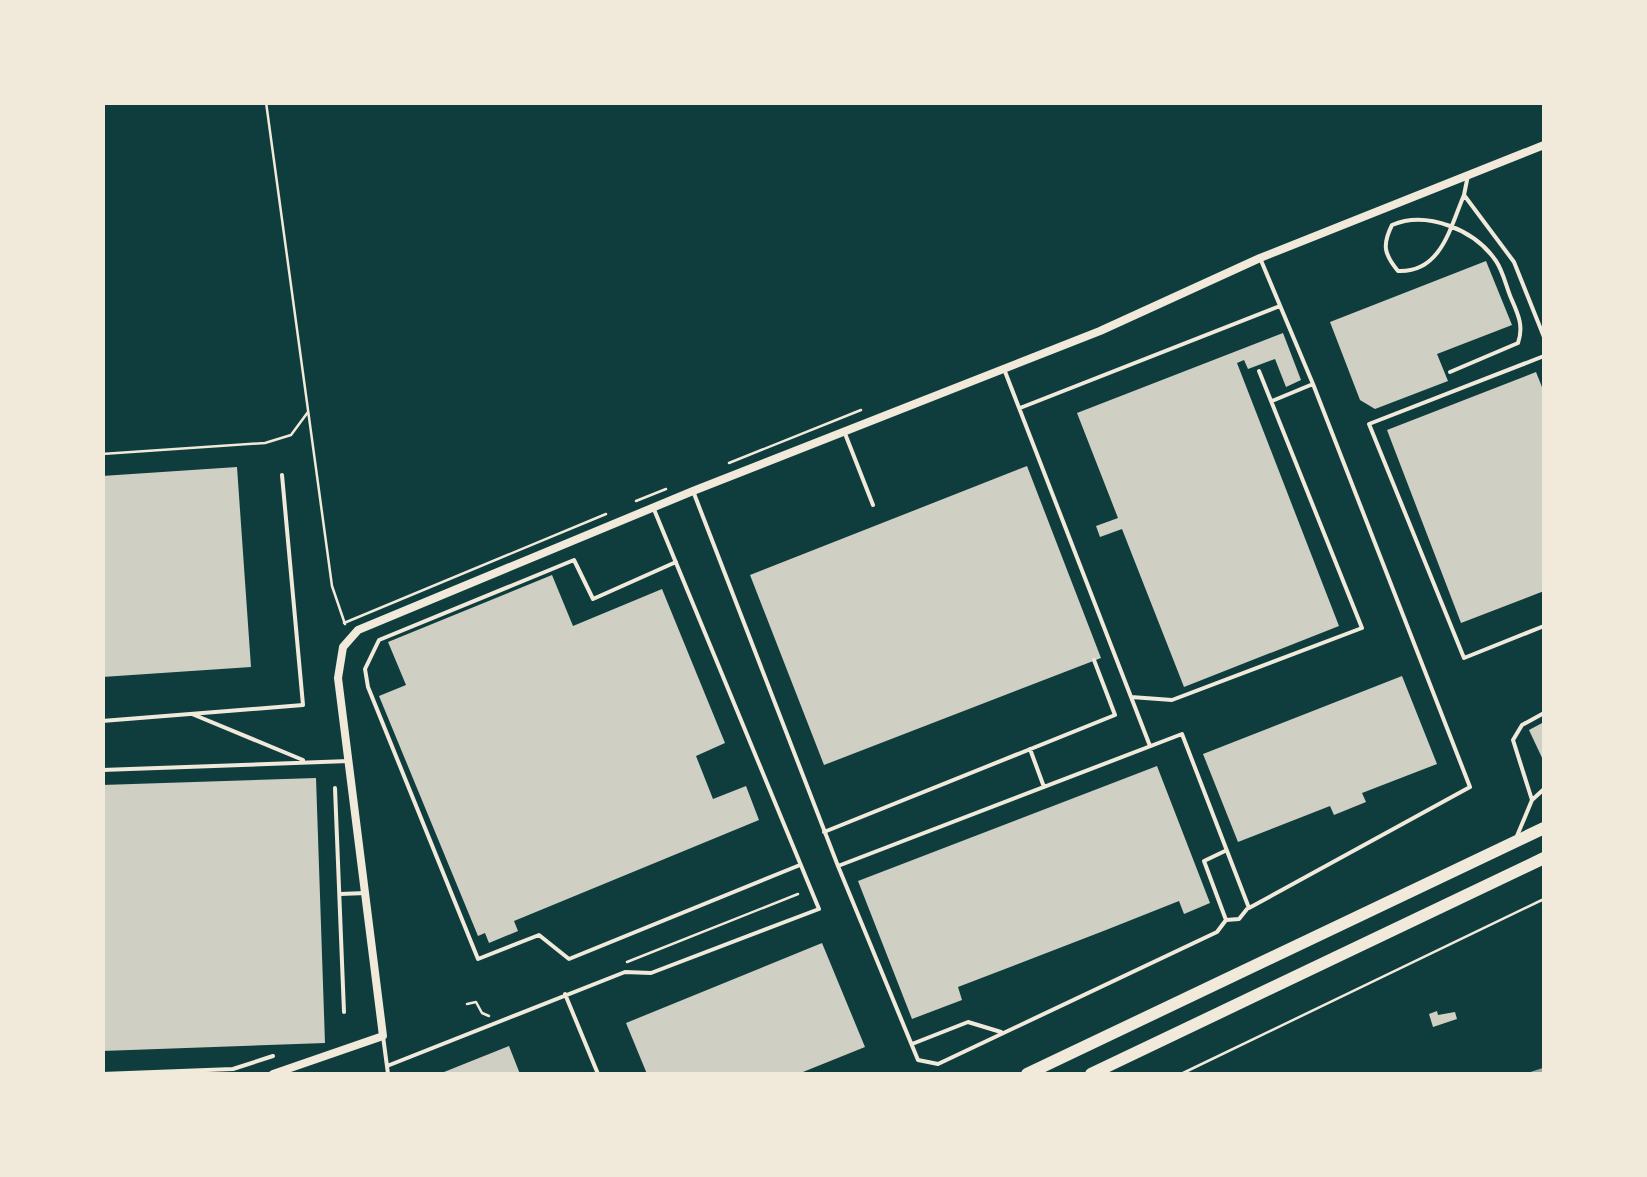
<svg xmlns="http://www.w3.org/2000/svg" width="1647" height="1177" viewBox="0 0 1647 1177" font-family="Helvetica,sans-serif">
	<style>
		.building { fill: #cfcfc3 }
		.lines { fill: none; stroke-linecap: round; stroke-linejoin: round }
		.path { stroke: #f1e9da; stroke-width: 2.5 }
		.service { stroke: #f1e9da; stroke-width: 4 }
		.minor { stroke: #f1e9da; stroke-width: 8 }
		.trunk { stroke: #f1e9da; stroke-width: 12 }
		.rail { stroke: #97a49c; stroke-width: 5 }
	</style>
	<rect width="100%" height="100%" fill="#0f3d3e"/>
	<path class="building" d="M1486,261L1512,325L1437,354L1448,381L1375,409L1360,400L1330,322Z
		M1283,333L1301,380L1286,387L1275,359L1248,369L1244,360L1237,363L1339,626L1184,687L1122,529L1100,537L1096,526L1118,518L1077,413Z
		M1536,372L1544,392V591L1461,623L1387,430Z
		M1027,466L1101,658L824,765L750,575Z
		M237,467L251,667L102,677V476Z
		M552,575L573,626L662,589L725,743L696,756L713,799L746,786L759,820L514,921L518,931L489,943L485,933L478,936L379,696L406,685L388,642Z
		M1402,676L1437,764L1362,793L1366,802L1334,815L1330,806L1238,842L1203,754Z
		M1544,722V762L1529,730Z
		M1157,766L1210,903L1184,914L1179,901L1106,930L958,987L962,1000L912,1019L858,881Z
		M316,778L325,1043L102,1051V785Z
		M822,943L865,1047L798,1074H647L626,1023Z
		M1437,1011L1438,1015L1455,1012L1457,1019L1433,1027L1429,1014Z
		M509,1046L520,1074H439Z"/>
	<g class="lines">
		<path class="path" d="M266,102L332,586L345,624
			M102,454L265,443L291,435L308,412
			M729,463L861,410
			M636,501L666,489
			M344,623L606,514
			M627,962L798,894
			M467,1004L476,1002L482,1013L489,1016
			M1181,1074L1544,899"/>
		<path class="service" d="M1468,175L1464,195L1514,262L1544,337
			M1260,258L1313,384L1272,401
			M1544,356L1369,424L1464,658L1544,626
			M1004,369L1150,746
			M1450,372L1518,343C1524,326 1518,314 1511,298C1506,286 1503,271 1496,261C1475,230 1427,210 1392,225C1382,245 1384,254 1398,271C1441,273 1450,228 1464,195
			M1020,408L1280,306
			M844,431L873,505
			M693,491L838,866L1182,734L1249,908L1470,787L1313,384
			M676,562L593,599L574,560L379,640L365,669L368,687L478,959L539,935L569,959L800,865
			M1131,697L1172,700L1362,628L1259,371
			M192,714L303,760
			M102,721L303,705L282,475
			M1030,749L1044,787
			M102,770L349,761
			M335,788L344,1012
			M1532,800L1513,740L1522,725L1544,713
			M824,832L1115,715L1094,660
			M1517,836L1532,800L1544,789
			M838,866L918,1060L938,1064L1217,932L1226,920L1204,861L1225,851
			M340,894L366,893
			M1226,920L1239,919L1247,909
			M565,994L598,1074
			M383,1036L388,1074
			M912,1044L968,1022L1001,1032
			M387,1066L625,972L651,973L819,909L653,507
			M102,1074L233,1069L273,1056"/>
		<path class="minor" d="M273,1074L383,1036L338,678L343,647L358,630L693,491L1100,331L1260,258L1544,145"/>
		<path class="trunk" d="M1027,1074L1544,828
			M1091,1074L1544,858"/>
		<path class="rail" d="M1532,1074L1544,1070"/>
	</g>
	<rect width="1647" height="1177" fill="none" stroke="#f1e9da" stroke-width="210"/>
</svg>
